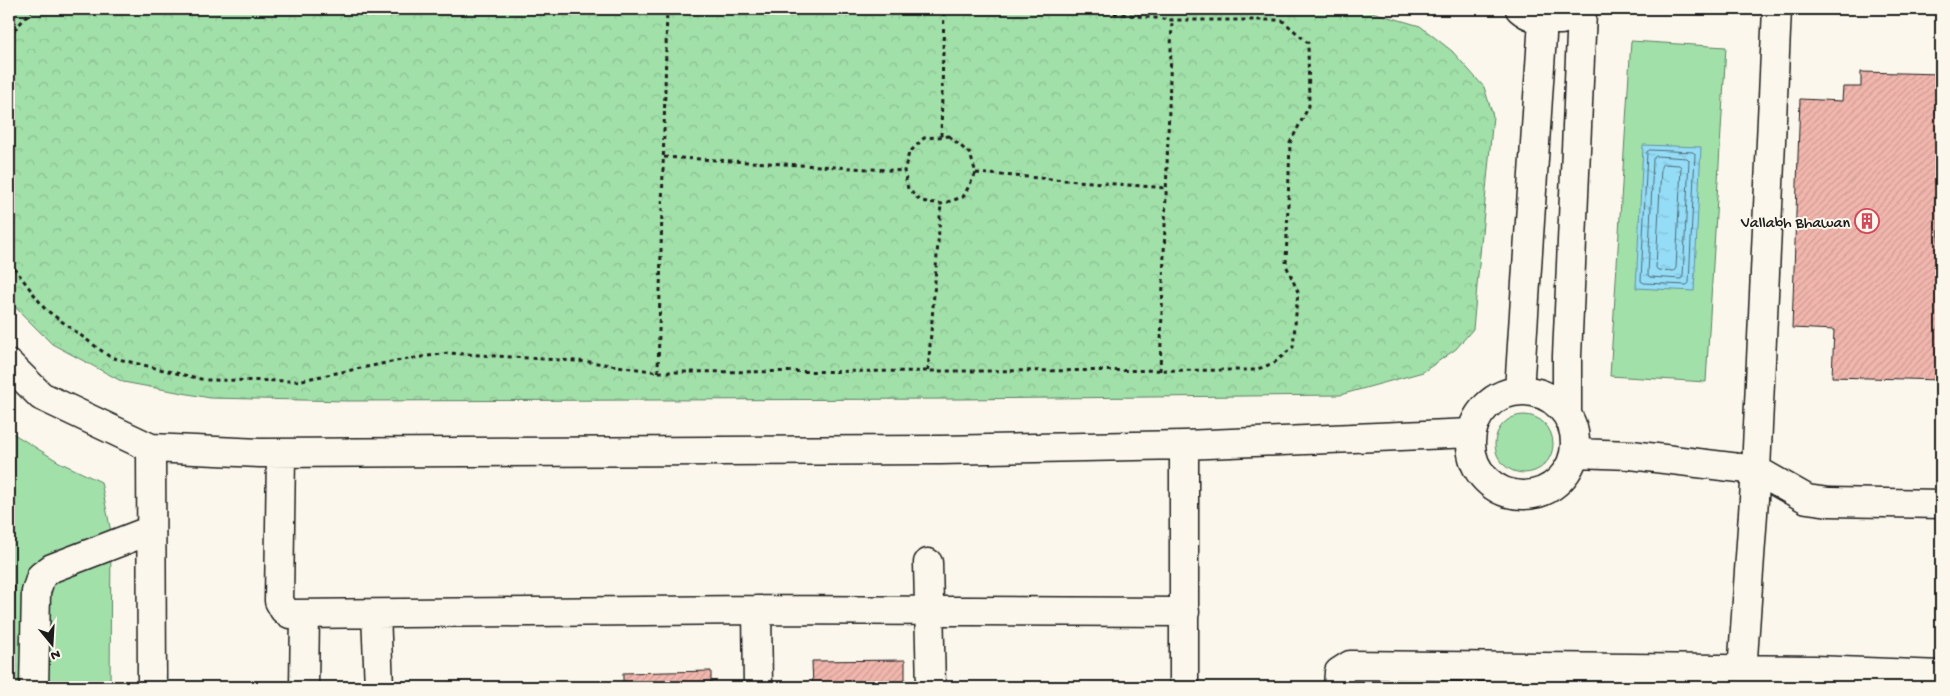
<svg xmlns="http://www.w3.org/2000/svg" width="1950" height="696" viewBox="0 0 1950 696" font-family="'Gochi Hand',sans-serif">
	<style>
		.grass { fill: #a1e0a9; stroke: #5e7e62 }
		.forest { fill: url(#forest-crowns); stroke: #5e7e62 }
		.water { fill: url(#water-ripples); stroke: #65909f }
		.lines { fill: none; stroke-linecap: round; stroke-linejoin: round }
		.shore { stroke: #4c6974; stroke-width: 1 }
		.building { fill: url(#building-hatch); stroke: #1c1c1c }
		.minor-casing { stroke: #1c1c1c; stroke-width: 31 }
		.path { stroke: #1c1c1c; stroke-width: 3; stroke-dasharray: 4 4; stroke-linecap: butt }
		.minor { stroke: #fbf7ec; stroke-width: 28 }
		.labels { text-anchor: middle; stroke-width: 4; stroke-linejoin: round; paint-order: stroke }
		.poi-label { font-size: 16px; fill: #1c1c1c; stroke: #fbf7ec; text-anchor: end }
	</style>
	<defs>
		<pattern id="forest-crowns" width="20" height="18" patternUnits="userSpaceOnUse" patternTransform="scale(1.25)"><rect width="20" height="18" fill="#a1e0a9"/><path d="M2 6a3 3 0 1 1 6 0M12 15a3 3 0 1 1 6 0" fill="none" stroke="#8ac091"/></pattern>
		<pattern id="water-ripples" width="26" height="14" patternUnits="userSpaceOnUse" patternTransform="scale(1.25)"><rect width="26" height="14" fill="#95ddf7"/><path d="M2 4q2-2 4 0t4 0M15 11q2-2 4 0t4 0" fill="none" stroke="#80bdd3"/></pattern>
		<pattern id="building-hatch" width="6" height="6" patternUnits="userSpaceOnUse" patternTransform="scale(1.25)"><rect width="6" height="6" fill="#f1b6ad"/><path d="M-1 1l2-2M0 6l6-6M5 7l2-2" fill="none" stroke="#ce9c94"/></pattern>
	</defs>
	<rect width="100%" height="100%" fill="#fbf7ec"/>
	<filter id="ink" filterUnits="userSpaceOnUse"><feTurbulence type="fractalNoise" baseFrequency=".02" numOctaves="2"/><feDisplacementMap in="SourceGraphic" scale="10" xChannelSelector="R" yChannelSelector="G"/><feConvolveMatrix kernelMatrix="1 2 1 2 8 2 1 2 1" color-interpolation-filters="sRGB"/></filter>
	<g filter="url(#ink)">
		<path class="grass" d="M1631,41L1726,47L1706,382L1610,376Z
			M1495 444a29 29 0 1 1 58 0a29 29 0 1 1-58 0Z
			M9,431L59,462L101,482L111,532L110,687H9Z"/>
		<path class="forest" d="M13,9H1343L1372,12L1420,26L1452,51L1484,87L1493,116L1473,329L1456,349L1423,372L1340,395L960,399L348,401L210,398L123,382L52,344L9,301V15Z"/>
		<path class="water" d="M1643,145L1701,147L1694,291L1636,288Z"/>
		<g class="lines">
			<path class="shore" d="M1650,150L1693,152L1695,154L1689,283L1687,285L1644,283L1641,281L1647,152Z
				M1656,156L1687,158L1689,160L1683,276L1681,279L1650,277L1648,275L1653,159Z
				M1663,164L1679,165L1681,167L1676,268L1674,271L1658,270L1656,268L1661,167Z"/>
		</g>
		<path class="building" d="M1861,72L1941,74V156L1937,286H1941V380L1832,377L1834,330L1792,328L1800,99L1842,101L1843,87H1861Z
			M9,586H15L11,687H9Z
			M905,660V687H813L812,661Z
			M711,671V687H623V673Z"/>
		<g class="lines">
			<defs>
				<path id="minor" d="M1520,9C1531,19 1547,20 1561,20
					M9,364L41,396L151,448L260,453L941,450L1184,445L1472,433
					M1519,391L1543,20
					M1471 443a52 52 0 1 1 104 0a52 52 0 1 1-104 0Z
					M1567,413V356L1582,12
					M151,448L152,687
					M281,453L279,601L284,610L290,614L757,610L1185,612
					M1575,453L1631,455L1756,470L1807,499L1829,502L1941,504
					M928,563L931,687
					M757,610L758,687
					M376,614L379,687
					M34,687L36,592L41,576L52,568L151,530
					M304,687L305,614
					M1184,687V445
					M1338,687L1339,672L1350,665L1815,670L1941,675
					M1741,687L1756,470L1777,9"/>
			</defs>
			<use href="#minor" class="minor-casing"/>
			<path class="path" d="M9,36L33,9
				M941,136L944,9
				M949,136L970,154L976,173L963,197L941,204L921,201L908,189L904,171L909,153L924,138Z
				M664,157L904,171
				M976,173L1167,188
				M9,261L45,309L110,357L205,380L297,381L396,361L448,353L590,362L658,372L1255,370L1274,363L1293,347L1298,292L1286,265L1290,143L1309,106L1308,43L1282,20H1172L1078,9
				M928,371L941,204
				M1160,371L1172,20
				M658,372L667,9"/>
			<use href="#minor" class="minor"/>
		</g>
	</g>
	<defs>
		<symbol id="building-ring" viewBox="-11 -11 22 22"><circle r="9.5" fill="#fbf7ec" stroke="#d1495b" stroke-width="1.5"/><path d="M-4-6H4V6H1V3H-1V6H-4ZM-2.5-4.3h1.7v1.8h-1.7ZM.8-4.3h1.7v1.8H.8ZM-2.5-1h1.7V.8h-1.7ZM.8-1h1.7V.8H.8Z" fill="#d1495b"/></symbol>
	</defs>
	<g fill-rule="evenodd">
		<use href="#building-ring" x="1853" y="207" width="28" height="28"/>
	</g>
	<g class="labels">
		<g class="poi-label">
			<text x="1850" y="227">Vallabh Bhawan</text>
		</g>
	</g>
	<rect width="1950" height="696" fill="none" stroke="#fbf7ec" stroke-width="30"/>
	<rect x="15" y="15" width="1920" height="666" fill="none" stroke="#1c1c1c" stroke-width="2" filter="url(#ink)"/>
	<g transform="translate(52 644) rotate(162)" stroke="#fbf7ec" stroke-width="4" paint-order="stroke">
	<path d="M0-4L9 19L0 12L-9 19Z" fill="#1c1c1c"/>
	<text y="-8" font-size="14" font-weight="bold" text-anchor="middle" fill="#1c1c1c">N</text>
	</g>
</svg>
